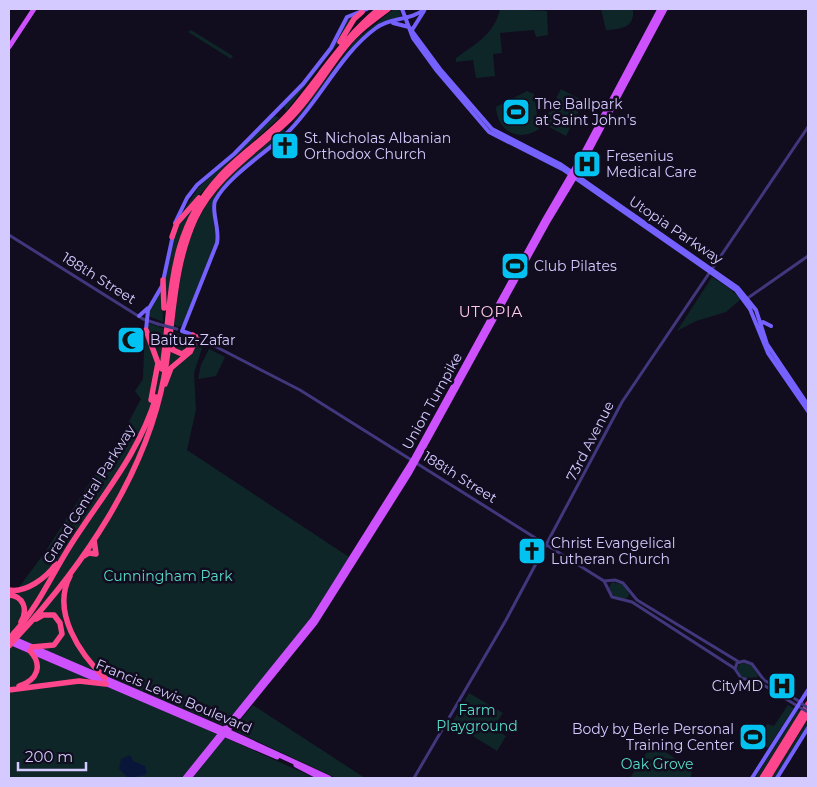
<svg xmlns="http://www.w3.org/2000/svg" width="817" height="787" viewBox="0 0 817 787" font-family="Montserrat,sans-serif">
	<style>
		.green { fill: #0f2628 }
		.water { fill: #09163a }
		.lines { fill: none; stroke-linecap: round; stroke-linejoin: round }
		.tertiary { stroke: #41377d; stroke-width: 3 }
		.secondary { stroke: #7561fe; stroke-width: 4 }
		.primary { stroke: #ce51fe; stroke-width: 5 }
		.motorway { stroke: #fe468c; stroke-width: 5.5 }
		.tertiary-bridge { stroke: #41377d; stroke-width: 3 }
		.motorway-bridge { stroke: #fe468c; stroke-width: 5.5 }
		.labels { text-anchor: middle; stroke-width: 5; stroke-linejoin: round; paint-order: stroke }
		.poi-label { font-size: 14px; fill: #d5caff; stroke: #110c1e; text-anchor: start }
		.street-label { font-size: 14px; fill: #d5caff; stroke: #110c1e }
		.park-label { font-size: 14px; fill: #57ddc9; stroke: #110c1e }
		.neighbourhood-label { font-size: 15px; letter-spacing: 1px; fill: #ffcce7; stroke: #110c1e }
	</style>
	<rect width="100%" height="100%" fill="#110c1e"/>
	<path class="green" d="M394,9H399L401,16L378,25L360,39L295,122H293L355,40Z
		M500,9L547,11L548,35L536,37L534,30L500,33L502,53L493,54L495,76L476,78L473,60L456,62V58C476,44 495,33 500,9Z
		M601,9H633C635,28 621,29 606,30Z
		M354,16L339,42L286,111L284,106L309,79L347,20Z
		M191,30L233,56L231,59L188,32Z
		M561,89L584,101L566,136L543,124Z
		M527,91L534,94L539,129C519,143 497,131 496,107Z
		M275,116L279,118L225,166L179,218L198,188Z
		M284,128L285,133L214,199L212,207L216,239L183,325L179,327L174,325C180,281 184,234 212,197C231,171 260,150 284,128Z
		M194,205L174,258L164,317L166,275L176,228Z
		M712,277L730,289L741,299L726,312L696,321L677,331Z
		M161,291H162L163,322L148,316L149,310Z
		M145,322L204,342L194,373L196,410L187,450L349,557L310,619L224,726L9,636V592L17,590L45,552L94,476L105,466L141,399L135,391L143,379Z
		M209,349L225,357L216,376L198,379L201,365Z
		M612,582L624,585L629,594L628,597L625,599L615,597L608,589Z
		M9,645L170,713L315,778H9Z
		M745,663L752,666L758,676L756,679C747,682 739,676 737,668L740,664Z
		M469,693L503,713L493,728L506,736L497,751L452,723Z
		M253,705L365,778H336L235,731L234,728Z
		M788,705L794,708L768,748L759,742L758,738L767,724L774,726Z
		M798,710L801,711L758,778H755Z
		M808,720V725L775,778H771Z
		M651,746H656L692,769L691,778H630Z"/>
	<path class="water" d="M130,755L133,761L145,766L147,772L145,775L128,778L119,769L121,759Z"/>
	<g class="lines">
		<path class="tertiary" d="M9,235L143,319L158,324
			M745,300L808,256
			M197,337L300,390L604,581L615,580L623,583L637,600L739,662
			M604,581L612,597L632,602L734,668
			M799,707L762,684L741,678L735,669L737,663L744,661L752,664L764,680L802,703
			M414,778L506,620L622,402L808,127"/>
		<path class="secondary" d="M402,9L413,38L437,71L489,132L564,170L736,290L750,309L768,353L808,411
			M393,23L409,27
			M409,27L440,69L492,129L560,164L738,288L756,310L767,344L808,405
			M412,30L424,11
			M175,223L187,198L197,185L234,154L303,84L331,48L347,17L367,9
			M139,316L148,308
			M761,324L763,322L771,326
			M146,330L148,310L162,286L173,235
			M193,335L182,331L217,243C220,229 211,211 215,201C227,177 267,152 287,133C320,101 339,55 376,28C390,17 410,21 425,9
			M752,778L808,690
			M777,778L808,728"/>
		<path class="primary" d="M9,47L34,9
			M12,638L225,730L329,778
			M9,642L277,757
			M296,765L321,778
			M185,778L313,619L414,458L545,219L584,152L660,9
			M189,778L315,623L409,474L547,223L579,170L665,9"/>
		<path class="motorway" d="M340,42L354,19L362,12
			M172,237L177,223L199,198
			M163,280L164,308
			M146,330L158,363L151,400
			M171,341L173,350L182,354L188,350L193,335
			M162,369C173,297 166,234 220,176C241,153 269,136 290,112C320,77 343,38 379,9
			M165,384L171,368L190,352L197,337
			M84,556L89,553L96,554L94,540
			M70,576C51,612 80,654 105,678
			M9,590C26,593 46,578 56,564
			M9,595C24,596 28,610 21,622
			M14,633C38,607 51,576 70,546C101,497 139,454 156,397
			M17,637C83,566 146,474 164,377C174,323 172,270 195,219C215,176 258,150 291,118C312,97 327,69 346,46C358,31 373,20 388,9
			M32,647L54,645L62,634L60,623L54,615H43L36,619
			M19,686C38,680 43,665 30,651
			M9,690L79,681L106,684
			M762,778L808,704
			M768,778L808,713"/>
		<path class="tertiary-bridge" d="M158,324L177,329
			M802,704L808,708
			M801,708L808,712"/>
		<path class="motorway-bridge" d="M9,639L14,633
			M9,646L17,637"/>
	</g>
	<defs>
		<symbol id="stadium-square" viewBox="-11 -11 22 22"><rect x="-9" y="-9" width="18" height="18" rx="4" fill="#02c2f2" stroke="#110c1e"/><path d="M0-5a6.5 5 0 1 0 0 10a6.5 5 0 1 0 0-10ZM-3.5-1.8h7v3.6h-7Z" fill="#111"/></symbol>
		<symbol id="church-square" viewBox="-11 -11 22 22"><rect x="-9" y="-9" width="18" height="18" rx="4" fill="#02c2f2" stroke="#110c1e"/><path d="M-1.2-6h2.4v3.5h3.3v2.4h-3.3V6h-2.4V-.1h-3.3v-2.4h3.3Z" fill="#111"/></symbol>
		<symbol id="hospital-square" viewBox="-11 -11 22 22"><rect x="-9" y="-9" width="18" height="18" rx="4" fill="#02c2f2" stroke="#110c1e"/><path d="M-5-5h3v3.5h4V-5h3V5h-3V1.5h-4V5h-3Z" fill="#111"/></symbol>
		<symbol id="mosque-square" viewBox="-11 -11 22 22"><rect x="-9" y="-9" width="18" height="18" rx="4" fill="#02c2f2" stroke="#110c1e"/><path d="M3.5-4.9A6 6 0 1 0 3.5 4.9A5 5 0 1 1 3.5-4.9Z" fill="#111"/></symbol>
	</defs>
	<g fill-rule="evenodd">
		<use href="#stadium-square" x="500" y="96" width="32" height="32"/>
		<use href="#church-square" x="269" y="130" width="32" height="32"/>
		<use href="#hospital-square" x="571" y="148" width="32" height="32"/>
		<use href="#stadium-square" x="499" y="250" width="32" height="32"/>
		<use href="#mosque-square" x="115" y="324" width="32" height="32"/>
		<use href="#church-square" x="516" y="535" width="32" height="32"/>
		<use href="#hospital-square" x="766" y="670" width="32" height="32"/>
		<use href="#stadium-square" x="737" y="721" width="32" height="32"/>
	</g>
	<g class="labels">
		<g class="poi-label">
			<text x="535" y="109">The Ballpark<tspan x="535" dy="16">at Saint John's</tspan></text>
			<text x="304" y="143">St. Nicholas Albanian<tspan x="304" dy="16">Orthodox Church</tspan></text>
			<text x="606" y="161">Fresenius<tspan x="606" dy="16">Medical Care</tspan></text>
			<text x="534" y="271">Club Pilates</text>
			<text x="150" y="345">Baituz-Zafar</text>
			<text x="551" y="548">Christ Evangelical<tspan x="551" dy="16">Lutheran Church</tspan></text>
			<text x="763" y="691" text-anchor="end">CityMD</text>
			<text x="734" y="734" text-anchor="end">Body by Berle Personal<tspan x="734" dy="16">Training Center</tspan></text>
		</g>
		<g class="street-label">
			<text transform="translate(676 230) rotate(34)" y="5">Utopia Parkway</text>
			<text transform="translate(99 278) rotate(32)" y="5">188th Street</text>
			<text transform="translate(432 401) rotate(-61)" y="5">Union Turnpike</text>
			<text transform="translate(590 441) rotate(-63)" y="5">73rd Avenue</text>
			<text transform="translate(460 477) rotate(32)" y="5">188th Street</text>
			<text transform="translate(89 494) rotate(-58)" y="5">Grand Central Parkway</text>
			<text transform="translate(174 696) rotate(23)" y="5">Francis Lewis Boulevard</text>
		</g>
		<g class="park-label">
			<text x="168" y="581">Cunningham Park</text>
			<text x="477" y="715">Farm<tspan x="477" dy="16">Playground</tspan></text>
			<text x="657" y="769">Oak Grove</text>
		</g>
		<g class="neighbourhood-label">
			<text x="491" y="317">UTOPIA</text>
		</g>
	</g>
	<rect width="817" height="787" fill="none" stroke="#d5caff" stroke-width="20"/>
	<path d="M18 762v8h68v-8" fill="none" stroke="#d5caff" stroke-width="2.5"/>
	<text x="25" y="762" font-size="15" fill="#d5caff" stroke="#110c1e" stroke-width="4" paint-order="stroke">200 m</text>
</svg>
